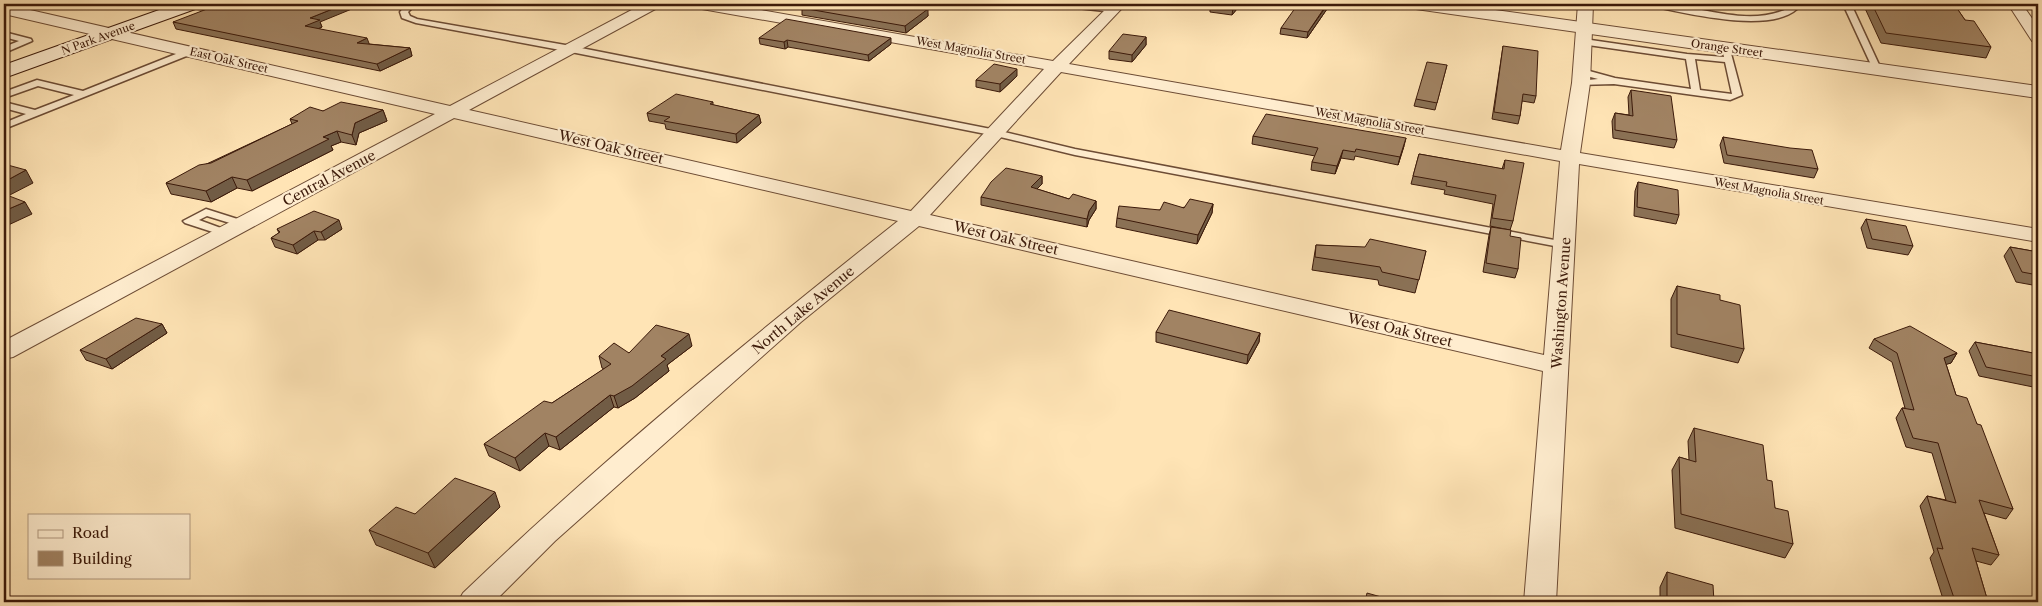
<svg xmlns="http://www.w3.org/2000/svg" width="2042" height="606" viewBox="0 0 2042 606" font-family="'Libre Caslon Text',serif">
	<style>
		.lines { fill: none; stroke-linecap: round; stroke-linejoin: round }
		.service-casing { stroke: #6d4c35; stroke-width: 3 }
		.minor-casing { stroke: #6d4c35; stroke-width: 2 }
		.tertiary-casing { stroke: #6d4c35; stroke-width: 2 }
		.secondary-casing { stroke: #3c1a0a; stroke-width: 2 }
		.service { fill: #ffedcf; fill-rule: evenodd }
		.minor { fill: #ffedcf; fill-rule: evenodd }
		.tertiary { fill: #ffedcf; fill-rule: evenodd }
		.secondary { fill: #ffedcf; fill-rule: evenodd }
		.wall { fill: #8a7155; stroke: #3c1a0a }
		.shaded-wall { fill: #715c45; stroke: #3c1a0a }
		.building { fill: #a18363; stroke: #3c1a0a }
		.labels { text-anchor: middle; stroke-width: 4.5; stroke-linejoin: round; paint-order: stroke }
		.far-street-label { font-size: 11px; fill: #3c1a0a; stroke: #ffedcf }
		.street-label { font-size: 14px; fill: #3c1a0a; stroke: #ffedcf }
	</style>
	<rect width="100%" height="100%" fill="#ffe4b5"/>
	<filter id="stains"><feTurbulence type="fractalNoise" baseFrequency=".004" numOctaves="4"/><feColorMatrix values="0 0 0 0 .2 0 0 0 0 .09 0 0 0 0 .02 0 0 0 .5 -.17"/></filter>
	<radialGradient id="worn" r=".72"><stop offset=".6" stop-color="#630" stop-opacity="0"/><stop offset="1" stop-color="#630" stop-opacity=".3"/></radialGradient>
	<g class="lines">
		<defs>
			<path id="service" d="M184,4L209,6L232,4L209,10L184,7Z
				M1056,4H1079L1113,8L1117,10L1113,12L1060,6Z
				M1647,4C1693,1 1744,30 1789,8L1787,4H1795L1797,9C1769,34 1685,13 1651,6Z
				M1843,4H1851L1881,69L1880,71H1874L1873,69Z
				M405,6H411L412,8L408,12L410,16L417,19L571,46L996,130L1075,149L1565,242L1571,245L1565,248L1075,155L996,136L571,52L416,23L402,18L400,12Z
				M4,32L31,39L32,41L4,53V47L19,41L4,37Z
				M1584,39L1687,54L1724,57L1722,48L1729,46L1742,95L1730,100L1614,84L1578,85V81L1598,79L1579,74V70L1582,69L1615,78L1691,89L1686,59L1581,44L1580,42ZM1695,59L1725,62L1732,94L1700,90Z
				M191,48L194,49V53L4,129V123L26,114L4,108V102L35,110L74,95L38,86L4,98V92L37,80L83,91Z
				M206,209L247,222L249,224L243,227L207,216L199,220L229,231L231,233L229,235L225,236L185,223L183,221Z"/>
			<path id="minor" d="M4,4L450,106L643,4H661L659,7L469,110L911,211L1044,69L702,9L697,7L695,4H726L1053,61L1111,4H1126L1069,64L1561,150L1572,83L1578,4H1593L1590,83L1580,153L2038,229V242L1579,164L1556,602H1524L1543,371L919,226L801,322L555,541L494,602H458L463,593C600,461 749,339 898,221L454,118L13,357L4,359V341L435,114L4,14ZM1061,72L1560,161L1544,355L930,215Z
				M2008,4H2022L2038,27V43L2032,41Z"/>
			<path id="tertiary" d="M1407,4H1452L2038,86V98L1416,9L1410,8Z"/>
			<path id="secondary" d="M176,4H201L198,8L4,78V65Z"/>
		</defs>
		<use href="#service" class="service-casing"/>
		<use href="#minor" class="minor-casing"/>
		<use href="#tertiary" class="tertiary-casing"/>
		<use href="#secondary" class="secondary-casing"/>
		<use href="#service" class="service"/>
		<use href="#minor" class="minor"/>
		<use href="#tertiary" class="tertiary"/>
		<use href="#secondary" class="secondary"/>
	</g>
	<path class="wall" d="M1188,4H1241L1232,15L1210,12V7Z
		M1863,4H1954L1965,20L1991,47L1986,58L1881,43Z
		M802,8L927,9L928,16L906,33L802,15Z
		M1327,9L1307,38L1280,34L1281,28Z
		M173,22H320L322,27L319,29L369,44L410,48L412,56L380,71L176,29Z
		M1146,37V45L1132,62L1109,59V51Z
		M759,38L891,44L869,61L788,47L785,49L760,44Z
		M1503,46L1536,96L1534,103L1522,101L1520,116L1518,124L1492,119L1502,53Z
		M1447,65L1435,110L1414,106L1416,99Z
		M1017,76L1000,92L976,87V80Z
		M1631,90L1677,140L1674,148L1613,138L1612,121L1615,113L1629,115L1628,97Z
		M713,102V105L759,115L761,123L737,143L666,129L665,124L649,121L647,113Z
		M383,110L387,121L359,133L356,145L341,142L331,146L333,150L252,191L237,188L211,202L171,194L166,183L292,124L290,119L323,111Z
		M1253,136L1404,146L1398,165L1355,156L1354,160L1341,158L1335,174L1311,170L1312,162L1315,156L1252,144Z
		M1723,137L1818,169L1814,178L1724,163L1720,145Z
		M1419,154L1502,169L1505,160L1513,221L1510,230L1490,226L1493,204L1444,194L1445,190L1411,184Z
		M1042,176V184L1037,189L1069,199L1096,201V209L1089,220L1087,227L981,205V197Z
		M1638,182L1679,215L1676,224L1634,216L1635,191Z
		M1213,204L1212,213L1197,244L1116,227L1117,218L1160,210Z
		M1866,219L1913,246L1908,255L1867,248L1861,228Z
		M1491,227L1510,236L1518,269L1515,278L1483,272L1489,235Z
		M277,229H342L325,240H318L297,254L275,247L271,238L279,233Z
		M1316,245L1426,251L1415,293L1379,285L1378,280L1312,270Z
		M2010,247L2038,252V286L2016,282L2004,256Z
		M1677,286L1720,300L1744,349L1738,363L1671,347V299Z
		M162,324L167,333L112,369L86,360L80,350Z
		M1156,332L1260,333L1259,342L1247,364L1156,342Z
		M1874,339L1957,353L1951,363L1946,364L1956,395L1977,424L2013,509L2006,519L1984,513L1999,555L1991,565L1976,561L1988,602H1944L1930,558L1934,552L1920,506L1927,496L1946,500L1932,453L1906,447L1896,418L1902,408H1905L1892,362L1869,348Z
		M1975,342L2038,354V388L1979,376L1969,351Z
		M692,346L667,365L669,371L635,398L618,408L614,407L560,450L549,446L520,471L489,456L484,444L552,403L604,369L602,368L599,356Z
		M1694,428L1767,480L1775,508L1793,544L1785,558L1675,528L1672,470L1679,457L1689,460L1688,441Z
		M500,507L435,568L376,545L369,530L415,514Z
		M1667,572L1714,602H1660V587Z"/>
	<path class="shaded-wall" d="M345,4H364L320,22L322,27L308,33L305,26L310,18Z
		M1236,4H1241L1232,15L1233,8Z
		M1328,4L1327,9L1307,38L1308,32Z
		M927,6V10L928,9V16L906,33L905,26Z
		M1146,37V45L1132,62V55Z
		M367,38L370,46L357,43Z
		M891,38V44L869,61L868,55Z
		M787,40L788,47L785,49L784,42Z
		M410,48L412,56L380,71L377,64Z
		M1017,69V76L1000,92V84Z
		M383,110L387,121L359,133L356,145L352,135L355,123Z
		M759,115L761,123L737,143L736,134Z
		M337,131L341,142L331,146L333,150L252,191L247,180L323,137Z
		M1406,138L1404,146L1398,165L1400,157Z
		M1343,150L1341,158L1335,174L1337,166Z
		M26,170L33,183L4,198V182Z
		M1042,176V184L1031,195V187Z
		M232,177L237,188L211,202L206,191Z
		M1096,201V209L1089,220L1087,227V219L1089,211Z
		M25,202L32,214L4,227V211Z
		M1213,204L1212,213L1197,244L1198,235Z
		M339,220L342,229L325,240L321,232Z
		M314,231L318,240L297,254L293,245Z
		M162,324L167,333L112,369L106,359Z
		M1260,333L1259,342L1247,364L1248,355Z
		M689,334L692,346L667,365L669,371L635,398L618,408L614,396L661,356Z
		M1957,353L1951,363L1938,367L1944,358Z
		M610,395L614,407L560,450L556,437Z
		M545,433L549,446L520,471L515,458Z
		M495,492L500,507L435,568L428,553Z"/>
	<path class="building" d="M220,4H345L310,18L320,20L305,26L367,38L357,43L410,48L377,64L173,22Z
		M808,4H911L927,6L924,8L928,9L905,26L802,8Z
		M1211,4H1236L1233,8L1210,5Z
		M1298,4H1327L1308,32L1281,28Z
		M1872,4H1954L1965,20L1974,21L1991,47L1886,33Z
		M786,19L891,38L868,55L787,40L784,42L759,38Z
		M1123,34L1146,37L1132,55L1109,51Z
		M1503,46L1538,51L1536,96L1523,94L1520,116L1494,112Z
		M1427,62L1447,65L1437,103L1416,99Z
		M994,64L1017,69L1000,84L976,80Z
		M1631,90L1671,96L1677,140L1615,130V113L1633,116Z
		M676,94L713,102L710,104L759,115L736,134L664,121L670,117L647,113Z
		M341,102L383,110L355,123L352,135L337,131L323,137L329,139L247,180L232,177L206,191L166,183L199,165L211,163L298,121L290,119L310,107L323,111Z
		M1266,114L1406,138L1400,157L1356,149L1355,152L1343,150L1337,166L1312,162L1318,148L1253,136Z
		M1723,137L1790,148L1812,150L1818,169L1727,155Z
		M1419,154L1504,169L1505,160L1524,163L1513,221L1492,218L1496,195L1446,186L1447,182L1413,176Z
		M4,164L26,170L4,182Z
		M1006,168L1042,176L1031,187L1069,199L1073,194L1096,201L1089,211L1087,219L981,197L991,182Z
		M1638,182L1678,190L1679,215L1637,207Z
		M4,194L25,202L4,211Z
		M1190,199L1213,204L1198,235L1117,218L1119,206L1160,210L1164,202L1184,208Z
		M314,211L339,220L321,232L314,231L293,245L271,238L280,232L277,229Z
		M1866,219L1906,226L1913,246L1872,239Z
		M1491,227L1511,230L1510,236L1521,238L1518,269L1486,263Z
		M1370,239L1426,251L1419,280L1382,272L1380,267L1315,257L1316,245L1365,247Z
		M2010,247L2038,252V275L2022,272Z
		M1677,286L1720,295V300L1740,305L1744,349L1677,334Z
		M1169,310L1260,333L1248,355L1156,332Z
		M136,318L162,324L106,359L80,350Z
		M656,325L689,334L661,356L666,359L632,386L614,396L610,395L556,437L545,433L515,458L484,444L544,401L552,403L611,364L599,356L614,343L629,353Z
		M1910,326L1957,353L1944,358L1956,395L1967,398L1977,424L1981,425L2013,509L1979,500L1999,555L1972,548L1988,602H1969L1954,598L1937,548L1943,549L1927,496L1956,503L1938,443L1913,438L1902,408L1914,410L1897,353L1874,339Z
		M1975,342L2038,354V377L1986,367Z
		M1694,428L1763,445L1767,480L1772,481L1775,508L1788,511L1793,544L1681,514L1679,457L1696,462Z
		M455,478L495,492L428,553L369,530L396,507L415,514Z
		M1667,572L1713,585L1714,602H1667Z
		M1367,593L1399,602H1365Z"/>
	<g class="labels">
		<g class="far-street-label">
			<text transform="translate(98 38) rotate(-20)" y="4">N Park Avenue</text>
			<text transform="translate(1727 48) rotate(8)" y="4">Orange Street</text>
			<text transform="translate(971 50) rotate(10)" y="4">West Magnolia Street</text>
			<text transform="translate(229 60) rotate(13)" y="4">East Oak Street</text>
			<text transform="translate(1370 121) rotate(10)" y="4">West Magnolia Street</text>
			<text transform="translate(1769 191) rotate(10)" y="4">West Magnolia Street</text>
		</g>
		<g class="street-label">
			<text transform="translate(611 147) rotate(13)" y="5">West Oak Street</text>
			<text transform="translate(329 178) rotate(-28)" y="5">Central Avenue</text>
			<text transform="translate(1006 238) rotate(13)" y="5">West Oak Street</text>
			<text transform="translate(1561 303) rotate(-86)" y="5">Washington Avenue</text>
			<text transform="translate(803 310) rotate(-40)" y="5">North Lake Avenue</text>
			<text transform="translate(1400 330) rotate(13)" y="5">West Oak Street</text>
		</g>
	</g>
	<rect width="2042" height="606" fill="none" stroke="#ffe4b5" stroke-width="20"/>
	<rect x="5" y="5" width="2032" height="596" fill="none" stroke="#3c1a0a" stroke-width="2.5"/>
	<rect x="10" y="10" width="2022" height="586" fill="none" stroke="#3c1a0a"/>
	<rect x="28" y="514" width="162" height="65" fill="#ffedcf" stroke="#b19980"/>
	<rect x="38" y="530" width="25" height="8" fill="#ffedcf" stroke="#b19980"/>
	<text x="72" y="538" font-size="15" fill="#3c1a0a">Road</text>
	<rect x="38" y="551" width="25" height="15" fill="#a18363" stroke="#b19980"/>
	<text x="72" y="564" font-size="15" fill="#3c1a0a">Building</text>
	<rect width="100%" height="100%" filter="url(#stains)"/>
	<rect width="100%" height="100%" fill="url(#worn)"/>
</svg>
